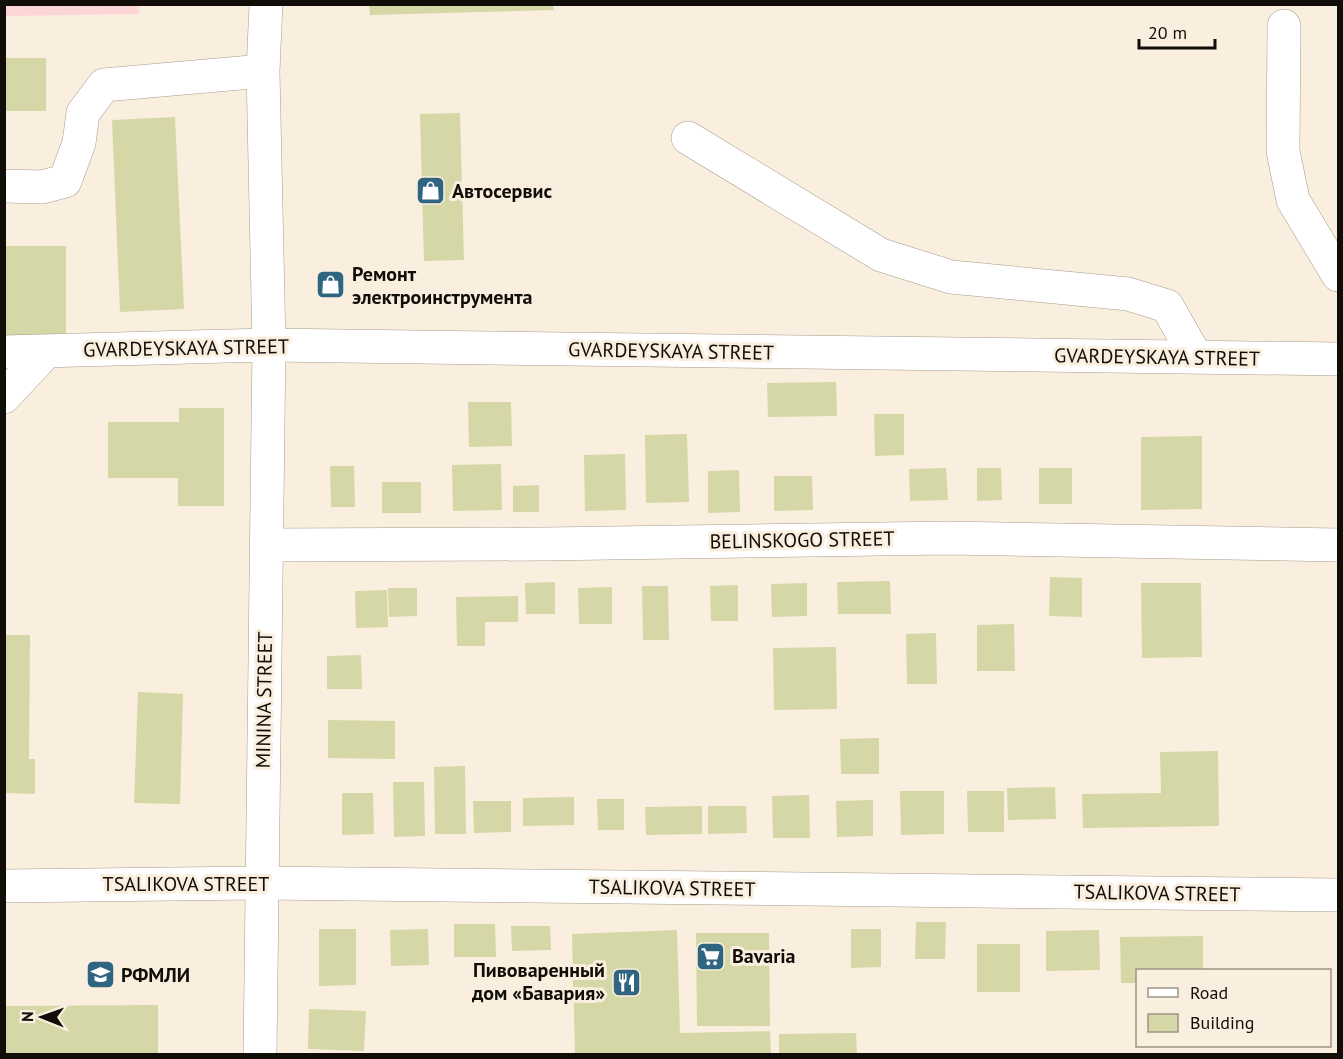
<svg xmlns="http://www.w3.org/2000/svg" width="1343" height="1059" viewBox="0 0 1343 1059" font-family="'PT Sans',sans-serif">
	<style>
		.green { fill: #fcd5d6 }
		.building { fill: #d5d7a6 }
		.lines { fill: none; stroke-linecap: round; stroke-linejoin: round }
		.minor-casing { stroke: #a69c8d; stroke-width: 34 }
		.minor { stroke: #fff; stroke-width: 33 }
		.labels { text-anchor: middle; stroke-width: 6; stroke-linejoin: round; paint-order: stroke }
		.poi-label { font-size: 20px; font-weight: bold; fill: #110d08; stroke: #faefde; text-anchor: start }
		.street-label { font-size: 20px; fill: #110d08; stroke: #faefde }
	</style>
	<rect width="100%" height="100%" fill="#faefde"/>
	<path class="green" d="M4,5H139V14L5,16Z"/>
	<path class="building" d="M369,4H553L554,10L370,15Z
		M4,58H46V111H4Z
		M460,113L464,260L424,261L420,114Z
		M175,117L184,309L120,312L112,120Z
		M4,246H66V342H4Z
		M836,382L837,416L768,417L767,383Z
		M468,402H511L512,446L469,447Z
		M179,408H224V506H178V478H108V422H179Z
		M874,414H904V455L875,456Z
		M687,434L689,502L646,503L645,435Z
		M1202,436V509L1141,510V437Z
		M625,454L626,510L585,511L584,455Z
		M501,464L502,510L453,511L452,465Z
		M330,466H354L355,507H331Z
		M946,468L948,500L910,501L909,469Z
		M977,468H1001L1002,500L977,501Z
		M1039,468H1072V504H1039Z
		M739,470L740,512L708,513V471Z
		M774,476H812L813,510L774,511Z
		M382,482H421V513H382Z
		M539,485V512H513V486Z
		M1050,577L1082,578V617L1049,616Z
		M890,581L891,614H838L837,582Z
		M555,582V614H526L525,583Z
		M807,583V616L772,617L771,584Z
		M1141,583H1201L1202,657L1142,658Z
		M738,585V621H711L710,586Z
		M642,586H668L669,640H643Z
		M612,587V624H579L578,588Z
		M388,588H417V616L389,617Z
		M387,590L388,627L356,628L355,591Z
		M518,596V622H485V646H457L456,597Z
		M1014,624L1015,671H977V625Z
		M936,633L937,684H907L906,634Z
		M4,635H30L29,759H35V794L4,793Z
		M836,647L837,709L774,710L773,648Z
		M361,655L362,689H327V656Z
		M138,692L183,694L180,804L134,803Z
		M328,720L395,721V759L328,758Z
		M879,738V774H841L840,739Z
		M1218,751L1219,826L1083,828L1082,794L1161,793L1160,752Z
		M465,766L466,834H435L434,767Z
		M393,782H424L425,836L394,837Z
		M1055,787L1056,819L1008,820L1007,788Z
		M900,791H944V834L901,835Z
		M967,791H1004V832H968Z
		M342,793H373L374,834L342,835Z
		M809,795L810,838H773L772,796Z
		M574,797V825L523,826V798Z
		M597,799H624V830H598Z
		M873,800V836L837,837L836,801Z
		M473,801H511V832L474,833Z
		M702,806V834L646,835L645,807Z
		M708,806H746L747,833L708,834Z
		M916,922H946L945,959H915Z
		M454,924H495L496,957H454Z
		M511,926H550L551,950L512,951Z
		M319,929H356V985L319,986Z
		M428,929L429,965L391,966L390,930Z
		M851,929H881V967L851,968Z
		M677,930L680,1033L770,1031L771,1054H575L572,934Z
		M1099,930L1100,970L1046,971V931Z
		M696,933H769L770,1026H697Z
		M1203,936V970H1138V983H1121L1120,937Z
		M977,944H1020V992H977Z
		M158,1005V1054H4V1006Z
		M309,1009L366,1011L364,1051L308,1049Z
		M856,1033L857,1054H779V1034Z"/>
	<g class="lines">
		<defs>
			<path id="minor" d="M1284,26L1283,151L1293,200L1338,275
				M688,138L881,255L951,277L1128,294L1167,306L1196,357
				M4,186L42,187L65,181L79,143L83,113L104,85L263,71
				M4,352L269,345L1338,359
				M4,397L47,351
				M266,545L543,544L948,538L1338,545
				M4,886L262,883L1338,895
				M260,1054L269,345L263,71L266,4"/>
		</defs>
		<use href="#minor" class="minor-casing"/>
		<use href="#minor" class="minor"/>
	</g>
	<defs>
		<symbol id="shop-square" viewBox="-11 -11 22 22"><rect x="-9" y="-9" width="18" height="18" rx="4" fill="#306581" stroke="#faefde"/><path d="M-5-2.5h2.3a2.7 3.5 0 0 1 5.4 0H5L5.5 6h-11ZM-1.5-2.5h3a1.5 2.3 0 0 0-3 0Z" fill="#fff"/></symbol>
		<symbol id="supermarket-square" viewBox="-11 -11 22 22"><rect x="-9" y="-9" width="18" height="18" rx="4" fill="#306581" stroke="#faefde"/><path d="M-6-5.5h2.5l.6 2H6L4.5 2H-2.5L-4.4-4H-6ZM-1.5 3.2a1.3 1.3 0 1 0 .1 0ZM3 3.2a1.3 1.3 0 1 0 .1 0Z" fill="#fff"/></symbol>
		<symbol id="school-square" viewBox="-11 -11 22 22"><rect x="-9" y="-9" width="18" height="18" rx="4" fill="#306581" stroke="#faefde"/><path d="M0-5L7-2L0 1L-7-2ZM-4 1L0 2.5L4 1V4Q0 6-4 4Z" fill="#fff"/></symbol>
		<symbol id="restaurant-square" viewBox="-11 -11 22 22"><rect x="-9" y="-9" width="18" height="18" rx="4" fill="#306581" stroke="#faefde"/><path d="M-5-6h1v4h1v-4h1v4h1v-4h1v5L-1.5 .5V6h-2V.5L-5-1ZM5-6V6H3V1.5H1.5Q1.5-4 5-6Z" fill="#fff"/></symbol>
	</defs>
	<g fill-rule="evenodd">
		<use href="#shop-square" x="414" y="174" width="33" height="33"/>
		<use href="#shop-square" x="314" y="268" width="33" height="33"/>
		<use href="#supermarket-square" x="694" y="940" width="33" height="33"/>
		<use href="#school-square" x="84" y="958" width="33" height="33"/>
		<use href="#restaurant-square" x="610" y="966" width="33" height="33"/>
	</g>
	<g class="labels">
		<g class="poi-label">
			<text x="452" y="198">Автосервис</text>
			<text x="352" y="281">Ремонт<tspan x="352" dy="23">электроинструмента</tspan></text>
			<text x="732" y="963">Bavaria</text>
			<text x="605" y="977" text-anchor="end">Пивоваренный<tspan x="605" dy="23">дом «Бавария»</tspan></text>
			<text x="121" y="982">РФМЛИ</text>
		</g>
		<g class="street-label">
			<text transform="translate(186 348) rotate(-1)" y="7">GVARDEYSKAYA STREET</text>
			<text transform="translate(671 351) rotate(1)" y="7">GVARDEYSKAYA STREET</text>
			<text transform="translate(1157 357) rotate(1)" y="7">GVARDEYSKAYA STREET</text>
			<text transform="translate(802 540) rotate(-1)" y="7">BELINSKOGO STREET</text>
			<text transform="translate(264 700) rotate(-89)" y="7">MININA STREET</text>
			<text x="186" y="891">TSALIKOVA STREET</text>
			<text transform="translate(672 888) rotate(1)" y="7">TSALIKOVA STREET</text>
			<text transform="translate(1157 893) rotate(1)" y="7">TSALIKOVA STREET</text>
		</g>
	</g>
	<rect width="1343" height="1059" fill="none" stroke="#110d08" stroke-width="12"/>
	<rect x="1136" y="969" width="195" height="78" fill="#faefde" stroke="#9d9588" stroke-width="1.5"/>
	<rect x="1148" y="988" width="30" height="9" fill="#ffffff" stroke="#9d9588" stroke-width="1.5"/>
	<text x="1190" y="999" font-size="18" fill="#110d08">Road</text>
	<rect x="1148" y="1014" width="30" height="18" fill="#d5d7a6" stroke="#9d9588" stroke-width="1.5"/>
	<text x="1190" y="1029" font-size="18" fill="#110d08">Building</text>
	<g transform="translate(42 1017) rotate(271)" stroke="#faefde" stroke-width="4.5" paint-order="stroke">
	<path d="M0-4.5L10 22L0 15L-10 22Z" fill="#110d08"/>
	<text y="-9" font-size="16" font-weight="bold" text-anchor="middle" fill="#110d08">N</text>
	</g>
	<path d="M1139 39v9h76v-9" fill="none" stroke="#110d08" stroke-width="3"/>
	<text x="1148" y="39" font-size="18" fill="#110d08" stroke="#faefde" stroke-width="4.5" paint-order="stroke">20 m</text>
</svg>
